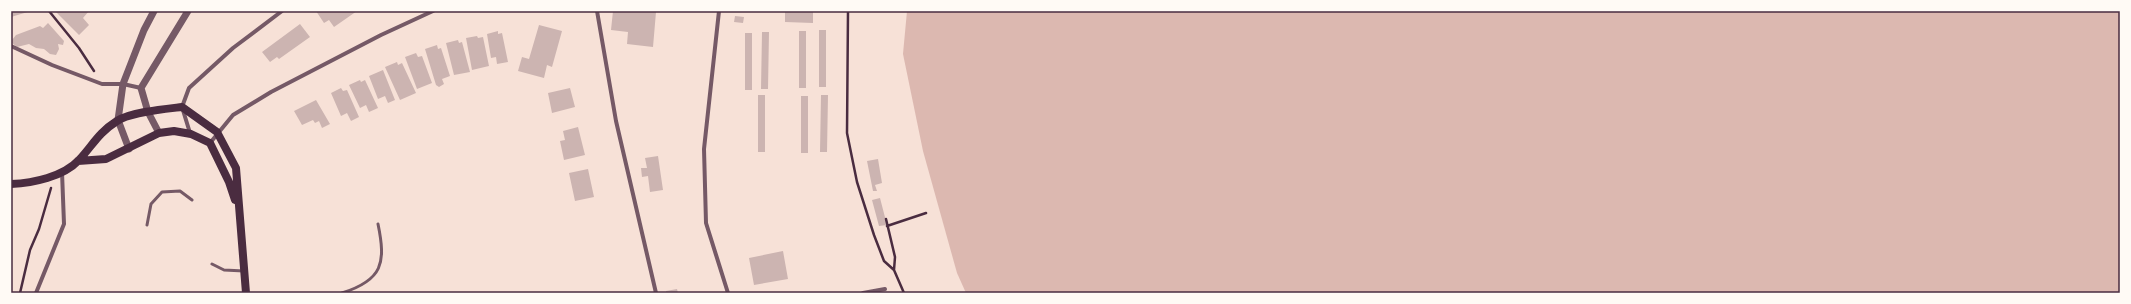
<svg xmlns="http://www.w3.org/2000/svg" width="2131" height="304" viewBox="0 0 2131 304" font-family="'Golos Text',sans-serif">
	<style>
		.water { fill: #dcb8b0 }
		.building { fill: #ccb4b1 }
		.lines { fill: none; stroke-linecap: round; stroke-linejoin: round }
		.path { stroke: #4a2c40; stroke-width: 2.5 }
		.service { stroke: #755966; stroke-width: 3 }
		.minor { stroke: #755966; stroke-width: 4 }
		.tertiary { stroke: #755966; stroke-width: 7 }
		.secondary { stroke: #4a2c40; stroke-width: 8 }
		.neatline { fill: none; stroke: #4a2c40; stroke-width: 1.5 }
	</style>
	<rect width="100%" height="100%" fill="#f7e1d7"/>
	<path class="water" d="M907,11H2120V293H966L957,273L923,151L903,54Z"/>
	<path class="building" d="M11,11H31L11,17Z
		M55,11H89L83,18L89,25L79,35Z
		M316,11H357L334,27L329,20L324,23Z
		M613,11L656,12L653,47L627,44L628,32L611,30Z
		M785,11H813V23L785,22Z
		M735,16L744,17L743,23L734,22Z
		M48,23L64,41L63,45L58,44L59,49L56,55L50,54L44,49L36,48L29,44L17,47L12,43V40L16,35L40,26L43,28Z
		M300,24L310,37L279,59L277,57L270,62L262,52Z
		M539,25L562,31L552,67L547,65L544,78L518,71L522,57L529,59Z
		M819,30H826V87H819Z
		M498,31V34L502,33L508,62L497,64L496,57L491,58L487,34Z
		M799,31H806V88H799Z
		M762,32H769L768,89H761Z
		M745,33H752V90H745Z
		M477,36L478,38L483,37L489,66L472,70L466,38Z
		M458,40L459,43L462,42L470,72L454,75L446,43Z
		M437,45L438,49L441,48L450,76L442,79L444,84L439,87L436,85L425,49Z
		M416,53L418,57L422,56L432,83L417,89L405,57Z
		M397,62L398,65L402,63L416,93L400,100L385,67Z
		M383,70L395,100L388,103L385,96L378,99L369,76Z
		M360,80L361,82L365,80L378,108L369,112L366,105L360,108L349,85Z
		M341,88L343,91L347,90L359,117L351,121L347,113L341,116L331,93Z
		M570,88L575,107L552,113L548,93Z
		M758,95H765V152H758Z
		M821,95H828L827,152H820Z
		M801,96H808V153H801Z
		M316,100L330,124L322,128L319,121L315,123L313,120L302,125L294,111Z
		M578,127L585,155L564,160L560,141L565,140L563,131Z
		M658,156L663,190L650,192L648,176L642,177L641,168H647L645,158Z
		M878,159L882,183L875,185L877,191H873L867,161Z
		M588,169L594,197L575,201L569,173Z
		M880,198L887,225L879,226L872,200Z
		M783,251L788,279L754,285L749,258Z
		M677,289L678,293H666V291Z"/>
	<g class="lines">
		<path class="path" d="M49,11L79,48L94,71
			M848,11L847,133L857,182L874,235L884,261L894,270L904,293
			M886,219L895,257L894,270
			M887,226L926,213
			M20,293L30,250L39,229L51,188"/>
		<path class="service" d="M147,225L151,204L162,192L180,191L192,200
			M212,264L224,270L244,271
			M342,293C383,280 386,263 378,224"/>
		<path class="minor" d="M597,11L616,121L656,293
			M719,11L704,149L706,223L728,293
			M11,46L52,65L102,84H123L141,88
			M190,133L182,107L189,88L233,48L282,11
			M210,143L233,115L271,92L381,35L433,11
			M36,293L64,224L62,172
			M863,293L885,289"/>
		<path class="tertiary" d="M159,133L148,112L141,88L188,11
			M129,149L118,120L123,84L144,30L154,11"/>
		<path class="secondary" d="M78,161L106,159L159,133L174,131L191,134L210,143L229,182L235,200
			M11,184C33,183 63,177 79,160C93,145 98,133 117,121C131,112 165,109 182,107L217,132L236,168L246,293"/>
	</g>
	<rect width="2131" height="304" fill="none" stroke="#fffaf5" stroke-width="24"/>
	<rect x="12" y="12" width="2107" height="280" class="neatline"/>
</svg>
